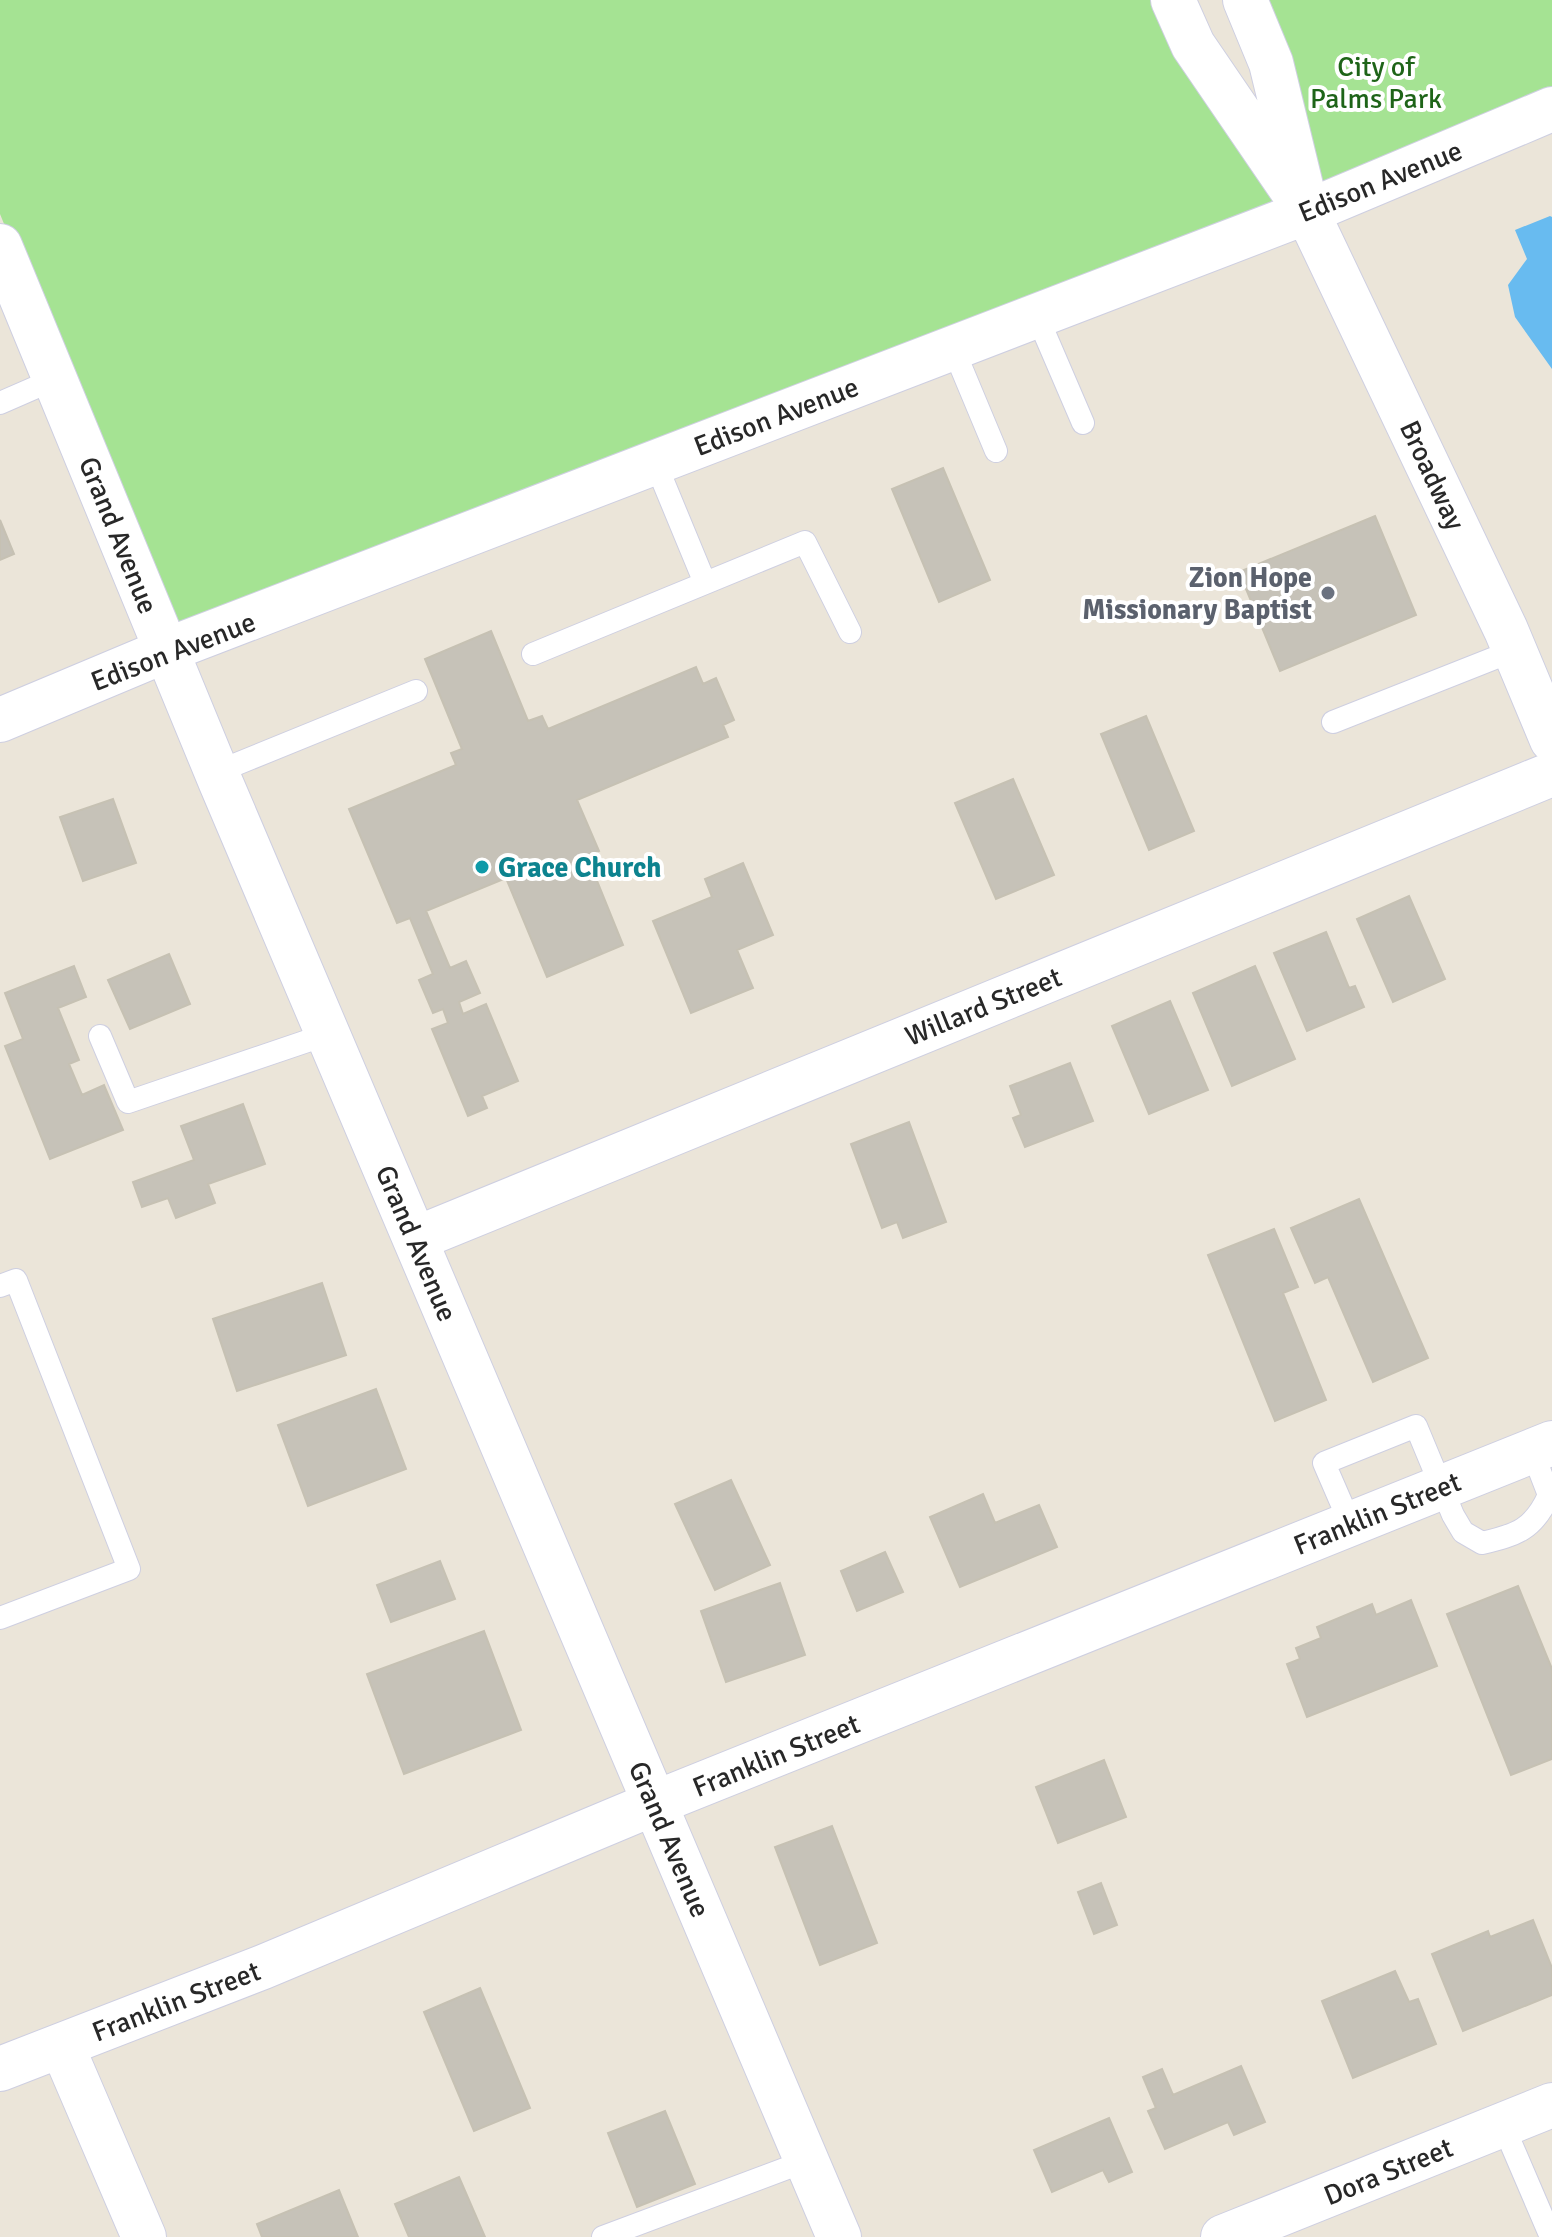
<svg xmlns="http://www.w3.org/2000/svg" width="1552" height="2237" viewBox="0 0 1552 2237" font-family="Signika,sans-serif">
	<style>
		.green { fill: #a5e393 }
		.water { fill: #68bbf0 }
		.building { fill: #c6c2b8; stroke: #c6c1b3; stroke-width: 2 }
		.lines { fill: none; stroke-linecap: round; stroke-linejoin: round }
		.lane-casing { stroke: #cecfe1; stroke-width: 24 }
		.street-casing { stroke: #cecfe1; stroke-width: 46 }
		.secondary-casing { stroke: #cecfe1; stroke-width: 46 }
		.lane { stroke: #fff; stroke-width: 22 }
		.street { stroke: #fff; stroke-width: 44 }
		.secondary { stroke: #fff; stroke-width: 44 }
		.worship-dot { fill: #6b7280; stroke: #fff; stroke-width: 3 }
		.culture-dot { fill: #0f9aa8; stroke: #fff; stroke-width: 3 }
		.labels { text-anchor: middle; stroke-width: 8; stroke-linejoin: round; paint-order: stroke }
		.park-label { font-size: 28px; fill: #1e6418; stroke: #fff }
		.street-label { font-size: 28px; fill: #282828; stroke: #fff }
		.worship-label { font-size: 28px; font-weight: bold; fill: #5b616d; stroke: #fff; text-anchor: end }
		.culture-label { font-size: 28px; font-weight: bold; fill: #0d838f; stroke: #fff; text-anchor: start }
	</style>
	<rect width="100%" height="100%" fill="#ebe5d9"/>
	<path class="green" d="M0,0H1163L1291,209L172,635L0,214Z
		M1259,0H1552V99L1313,197Z"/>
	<path class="water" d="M1550,216L1552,217V369L1515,317L1508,285L1527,259L1515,230Z"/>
	<path class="building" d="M943,468L990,580L939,602L892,489Z
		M1375,516L1416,615L1280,671L1239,572Z
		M0,520L14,554L0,560Z
		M491,631L528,721L542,716L548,729L696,667L703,684L716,678L734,720L723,725L728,737L577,800L599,851L587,856L623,945L547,977L506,878L426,911L450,968L466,961L480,993L459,1002L463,1014L486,1004L518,1081L482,1096L487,1108L468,1116L432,1029L448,1023L443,1009L433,1013L419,980L433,974L410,918L397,923L349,809L456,765L451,753L462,749L425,659Z
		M1146,716L1194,831L1149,850L1101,734Z
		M1013,779L1054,875L996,899L955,803Z
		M113,799L136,863L83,881L60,817Z
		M743,863L773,935L737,950L753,988L691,1013L653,921L712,897L705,879Z
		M1409,896L1445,979L1393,1002L1357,919Z
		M1326,932L1349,988L1355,986L1364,1007L1307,1031L1274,953Z
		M169,954L190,1004L130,1029L108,980Z
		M74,966L86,997L58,1008L79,1060L69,1064L82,1095L104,1085L123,1130L50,1159L5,1046L23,1039L5,993Z
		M1255,966L1295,1059L1232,1086L1193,993Z
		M1170,1001L1208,1090L1149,1114L1112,1026Z
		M1070,1063L1093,1121L1025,1147L1013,1118L1021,1115L1010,1086Z
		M243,1104L265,1164L208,1184L215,1203L176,1218L168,1198L142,1207L133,1182L194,1160L181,1126Z
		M909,1122L946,1222L903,1238L897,1222L882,1228L851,1144Z
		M1359,1199L1428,1358L1373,1382L1328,1277L1315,1283L1291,1228Z
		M1274,1229L1298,1287L1283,1293L1326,1400L1275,1421L1208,1255Z
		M322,1283L346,1355L237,1391L213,1319Z
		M376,1389L406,1469L308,1506L278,1425Z
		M731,1480L770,1565L715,1590L675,1504Z
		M983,1494L995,1523L1039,1505L1057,1547L960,1587L930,1517Z
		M885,1552L903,1592L857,1611L841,1571Z
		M440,1561L455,1599L391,1622L377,1585Z
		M780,1583L805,1655L726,1682L701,1611Z
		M1518,1586L1552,1669V1759L1511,1775L1447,1614Z
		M1411,1600L1437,1666L1307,1717L1287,1664L1300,1659L1296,1648L1321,1638L1317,1627L1372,1604L1376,1615Z
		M484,1631L521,1730L404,1774L367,1674Z
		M1104,1760L1126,1817L1058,1843L1036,1787Z
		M832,1826L877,1943L820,1965L775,1847Z
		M1101,1883L1117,1925L1094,1934L1078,1892Z
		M1533,1920L1552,1968V1995L1463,2031L1432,1954L1488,1931L1490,1937Z
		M1395,1971L1409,2002L1418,1999L1436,2044L1353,2078L1322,2001Z
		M480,1988L530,2108L474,2131L424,2012Z
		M1241,2066L1265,2122L1234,2135L1228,2122L1165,2149L1148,2111L1156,2108L1143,2077L1162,2069L1173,2095Z
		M665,2111L695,2184L637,2207L608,2133Z
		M1109,2118L1132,2172L1109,2182L1103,2170L1052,2192L1034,2150Z
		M459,2177L485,2237H409L395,2204Z
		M339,2190L358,2237H262L257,2224Z"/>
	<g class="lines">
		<defs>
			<path id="lane" d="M1037,316L1083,423
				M953,348L996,451
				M0,403L55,379
				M655,462L705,583
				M533,654L805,542L850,632
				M1333,722L1515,650
				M217,772L416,691
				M100,1036L128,1102L328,1034
				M0,1286L16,1280L129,1569L0,1618
				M1350,1523L1324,1463L1416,1426L1453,1515L1463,1532L1482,1543C1517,1535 1534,1529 1549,1495L1532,1451
				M1503,2125L1551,2237
				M603,2237L806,2161"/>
			<path id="street" d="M0,246L221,783L839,2237
				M415,1239L1552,774
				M62,2046L144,2237
				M0,2069L263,1967L655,1803L1552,1443
				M1223,2237L1552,2105"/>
			<path id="secondary" d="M1173,0L1193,45L1307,212L1506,630L1552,740
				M1245,0L1271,63L1301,186
				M0,720L167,650L1307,212L1552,109"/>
		</defs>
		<use href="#lane" class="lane-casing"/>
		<use href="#street" class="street-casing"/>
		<use href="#secondary" class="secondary-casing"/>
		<use href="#lane" class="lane"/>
		<use href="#street" class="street"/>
		<use href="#secondary" class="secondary"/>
	</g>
	<circle class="worship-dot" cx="1328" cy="593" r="8"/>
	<circle class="culture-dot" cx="482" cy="867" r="8"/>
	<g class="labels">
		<g class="park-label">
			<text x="1376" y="76">City of<tspan x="1376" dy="32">Palms Park</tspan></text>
		</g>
		<g class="street-label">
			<text transform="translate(1380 181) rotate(-22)" y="10">Edison Avenue</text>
			<text transform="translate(776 416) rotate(-21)" y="10">Edison Avenue</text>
			<text transform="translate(1433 475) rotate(65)" y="10">Broadway</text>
			<text transform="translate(119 535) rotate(68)" y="10">Grand Avenue</text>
			<text transform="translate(173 651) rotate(-21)" y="10">Edison Avenue</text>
			<text transform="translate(983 1006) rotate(-22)" y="10">Willard Street</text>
			<text transform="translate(417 1243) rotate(67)" y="10">Grand Avenue</text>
			<text transform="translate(1377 1513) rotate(-22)" y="10">Franklin Street</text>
			<text transform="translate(776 1755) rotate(-22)" y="10">Franklin Street</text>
			<text transform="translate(670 1839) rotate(67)" y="10">Grand Avenue</text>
			<text transform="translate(176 2001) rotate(-21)" y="10">Franklin Street</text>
			<text transform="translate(1388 2171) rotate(-22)" y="10">Dora Street</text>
		</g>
		<g class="worship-label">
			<text x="1312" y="587">Zion Hope<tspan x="1312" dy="32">Missionary Baptist</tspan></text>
		</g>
		<g class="culture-label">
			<text x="498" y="877">Grace Church</text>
		</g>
	</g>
</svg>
